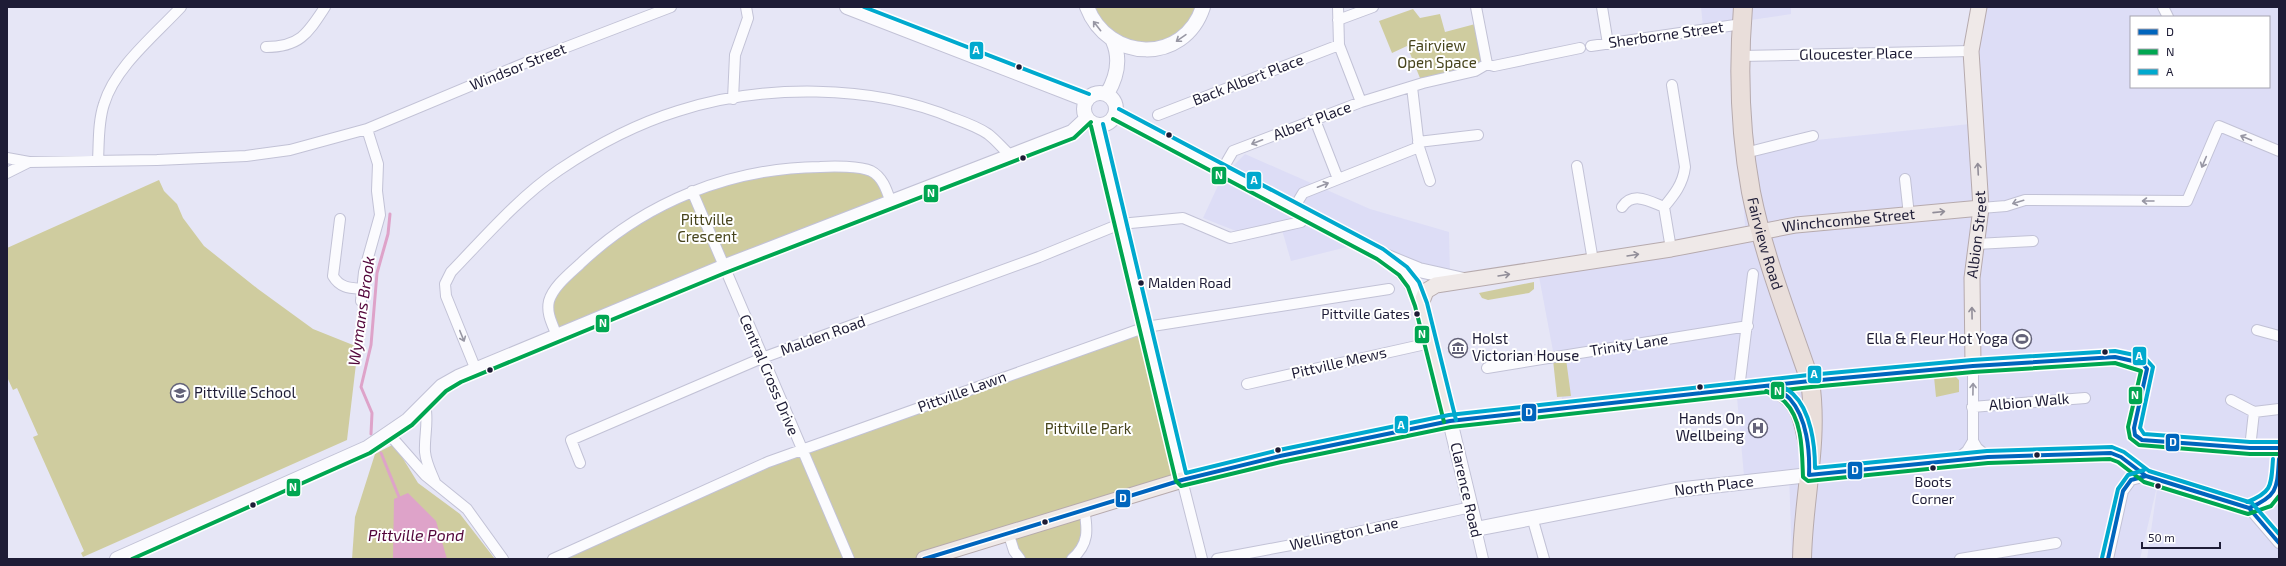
<svg xmlns="http://www.w3.org/2000/svg" width="2286" height="566" viewBox="0 0 2286 566" font-family="'Exo 2',sans-serif">
	<style>
		.built { fill: #ddddf6; fill-rule: evenodd }
		.green { fill: #cfcc9f }
		.water { fill: #dea3c9 }
		.lines { fill: none; stroke-linecap: round; stroke-linejoin: round }
		.stream { stroke: #dea3c9; stroke-width: 3 }
		.street-casing { stroke: #c2c2d6; stroke-width: 12 }
		.secondary-casing { stroke: #c2c2d6; stroke-width: 16 }
		.primary-casing { stroke: #b6aaad; stroke-width: 17 }
		.highway-casing { stroke: #b6aaad; stroke-width: 20 }
		.street { stroke: #fbfbfe; stroke-width: 10 }
		.secondary { stroke: #fbfbfe; stroke-width: 14 }
		.primary { stroke: #efe9e8; stroke-width: 15 }
		.highway { stroke: #e9deda; stroke-width: 18 }
		.bus-1-casing { stroke: #fff; stroke-width: 7 }
		.bus-2-casing { stroke: #fff; stroke-width: 7 }
		.bus-3-casing { stroke: #fff; stroke-width: 7 }
		.bus-1 { stroke: #0065bd; stroke-width: 4 }
		.bus-2 { stroke: #00a651; stroke-width: 4 }
		.bus-3 { stroke: #00a9ce; stroke-width: 4 }
		.oneway { stroke: #9897a4 }
		.oneway2 { stroke: #918d98 }
		.bus-dot { fill: #1e1c36; stroke: #fff; stroke-width: 1.5 }
		.labels { text-anchor: middle; stroke-width: 4; stroke-linejoin: round; paint-order: stroke }
		.bus-label { font-size: 14px; fill: #1e1c36; stroke: #fff; text-anchor: start }
		.street-label { font-size: 15px; fill: #1e1c36; stroke: #fff }
		.park-label { font-size: 15px; fill: #47441c; stroke: #fff }
		.poi-label { font-size: 15px; fill: #1e1c36; stroke: #fff; text-anchor: start }
		.water-label { font-size: 16px; font-style: italic; fill: #53063b; stroke: #fff }
		.line-badge { stroke: #fff; stroke-width: 1.5 }
		.badge-label { font-size: 11px; text-anchor: middle; font-weight: bold; fill: #fff }
	</style>
	<rect width="100%" height="100%" fill="#e6e6f6"/>
	<path class="built" d="M1701,7H1791V14L1703,27Z
		M1980,7H2279V559H2147L2158,482L2140,559H1792L1789,474L1744,476L1736,386L1563,404L1537,266L1745,226L1740,148L1970,124ZM2131,17H2269V87H2131Z
		M1245,154L1370,209L1449,232L1450,274L1351,246L1291,261L1282,230L1241,233L1203,218L1222,177Z"/>
	<path class="green" d="M1092,7H1199L1189,24L1170,39L1145,45L1110,33Z
		M1413,9L1420,18L1440,14L1445,32L1479,23L1487,64L1422,83L1407,46L1392,53L1379,21Z
		M870,170L891,203L557,336L549,317L555,290L648,212L763,171Z
		M159,180L164,191L177,204L183,218L204,246L258,289L313,329L358,347L347,440L83,557L81,553L84,551L33,437L38,435L17,388L13,390L7,377V248Z
		M1534,282V289L1529,293L1488,300L1482,298L1479,293Z
		M1146,327L1182,480L1084,510L1087,524L1072,559H1020L1009,534L926,559H553L801,449Z
		M1566,359L1571,396L1557,397L1553,360Z
		M1954,375L1959,380V392L1936,397L1934,377Z
		M394,444L418,483L460,514L495,559H352L355,517L375,454Z"/>
	<path class="water" d="M408,493L436,521L447,559H393L394,499Z"/>
	<g class="lines">
		<path class="stream" d="M371,434L372,413L361,387L371,345L377,273L388,234L390,214
			M381,453L399,497"/>
		<defs>
			<path id="street" d="M1338,7L1339,45L1361,102
				M1476,7L1487,64
				M1602,7L1608,44
				M2163,7L2168,17
				M1338,20L1373,7
				M1591,46L1742,24
				M266,47C300,47 308,33 325,7
				M1740,56L1971,51
				M1412,87L1419,147L1430,181
				M733,99L735,55L748,18L746,7
				M1158,115L1339,45
				M1315,120L1338,179
				M1418,142L1478,135
				M1745,153L1813,136
				M7,158L29,162L157,160L246,156L290,150L367,129L525,63L671,7
				M98,161C99,142 98,122 104,104C115,67 155,35 181,7
				M1577,166L1593,261
				M1222,170L1233,151L1361,102L1423,83L1475,71L1487,64L1494,66L1580,48
				M7,173L29,162
				M1905,179L1909,215
				M692,191L849,559
				M1622,207C1633,191 1649,201 1664,207C1674,195 1683,184 1685,167L1672,85
				M1664,207L1671,249
				M1294,208L1303,193L1419,147
				M1981,208L2006,206L2025,200L2187,201L2219,126L2279,151
				M340,219L333,276C340,288 350,288 362,289
				M1976,244L2033,241
				M361,301L364,272L380,215L377,191L378,164L367,129
				M2257,330L2279,336
				M557,336C553,325 546,314 549,301C553,287 569,274 580,264C645,202 730,168 820,167C833,166 860,166 871,171C883,177 887,191 891,203
				M1487,368L1748,326
				M476,370L446,296L445,284L451,272C485,237 518,198 559,170C596,145 636,124 678,111C761,84 872,84 953,118C964,122 978,127 988,134C996,140 1003,149 1011,156
				M1247,384L1430,343
				M1739,389L1753,274
				M2231,400L2254,412
				M425,405C429,421 424,436 425,452C426,463 431,472 435,482
				M1972,407L2085,398
				M389,434L425,475L467,509L503,559
				M2251,439L2254,412L2279,409
				M1988,457L1977,448L1973,441V366L2115,357L2142,363L2147,369L2134,428L2135,435L2142,440L2250,448H2279
				M1956,460L1967,451L1973,441
				M580,463L571,440L762,358L1039,257L1120,224L1183,218L1230,238L1301,222L1305,214
				M1809,475L1988,457L2111,453L2121,457L2146,476L2249,508L2279,543
				M1182,480L1202,559
				M2249,508C2281,496 2276,490 2279,459
				M1532,517L1544,559
				M1476,529L1483,559
				M1008,532L1014,551L1020,559
				M553,559L768,462L1146,327L1389,289
				M1072,559C1089,544 1088,530 1084,509
				M1217,559L1339,536L1471,507
				M1960,559L2056,543
				M2108,559L2123,491L2131,480L2146,476"/>
			<path id="secondary" d="M847,7L1087,100
				M1087,7C1108,62 1184,65 1203,7
				M1084 109a16 16 0 1 1 32 0a16 16 0 1 1-32 0Z
				M1107,94C1117,77 1121,59 1113,41
				M1116,114L1380,254L1419,270L1464,280
				M1097,125L1182,480
				M1393,264C1408,275 1414,288 1421,304
				M1450,421L1476,529L1676,490L1809,475
				M117,559L367,448L408,420L442,386L458,377L723,267L1072,132L1087,118"/>
			<g id="primary">
				<path d="M1769,386C1802,402 1800,417 1808,451"/>
				<path id="s1" d="M1450,421L1421,304L1426,291L1436,285L1671,249L1796,225L1981,208"/>
				<path id="s2" d="M924,559L1182,480L1280,456L1450,421L1810,381L1973,366L1972,278L1981,208L1971,51L1979,7"/>
			</g>
			<g id="highway">
				<path id="s3" d="M1743,7C1738,68 1740,132 1751,192C1764,257 1789,319 1810,381C1819,441 1803,499 1802,559"/>
			</g>
		</defs>
		<use href="#street" class="street-casing"/>
		<use href="#secondary" class="secondary-casing"/>
		<use href="#primary" class="primary-casing"/>
		<use href="#highway" class="highway-casing"/>
		<use href="#street" class="street"/>
		<use href="#secondary" class="secondary"/>
		<use href="#primary" class="primary"/>
		<use href="#highway" class="highway"/>
		<defs>
			<path id="bus-1" d="M2147,369L2134,428L2135,435L2142,440L2250,448H2279
				M1769,386C1776,390 1785,393 1790,399C1807,418 1810,451 1809,475L1988,457L2111,453L2121,457L2146,476L2249,508L2279,543
				M2249,508C2278,496 2277,488 2279,459
				M924,559L1182,480L1280,456L1450,421L1810,381L1973,366L2115,357L2142,363L2147,369
				M2108,559L2123,491L2131,480L2146,476"/>
			<path id="bus-2" d="M1113,119L1377,259L1399,275L1408,287L1415,306L1444,422
				M1091,126L1176,481L1181,486L1281,462L1451,427L1811,387L1973,372L2115,363L2141,371L2128,427L2130,438L2139,445L2250,454H2279
				M1766,391C1772,395 1780,397 1785,402C1803,420 1802,453 1803,477L1808,481L1988,463L2110,459L2118,462L2144,482L2248,514L2271,506L2279,496
				M132,559L370,453L412,425L446,391L461,382L725,273L1074,138L1091,122"/>
			<path id="bus-3" d="M864,7L1089,94
				M1119,109L1383,249L1407,267L1419,282L1427,303L1456,420
				M1103,124L1186,473L1279,450L1449,415L1809,375L1972,360L2115,351L2144,357L2153,367L2140,428L2144,434L2250,442H2279
				M1772,381C1779,385 1787,388 1793,394C1811,411 1815,445 1815,468L1987,451L2112,447L2124,452L2149,471L2252,503L2279,534
				M2247,502C2273,492 2271,485 2273,459
				M2102,558L2118,489L2128,475L2144,470"/>
		</defs>
		<use href="#bus-1" class="bus-1-casing"/>
		<use href="#bus-2" class="bus-2-casing"/>
		<use href="#bus-3" class="bus-3-casing"/>
		<use href="#bus-1" class="bus-1"/>
		<use href="#bus-2" class="bus-2"/>
		<use href="#bus-3" class="bus-3"/>
	</g>
	<defs><path id="oneway-shaft" d="M-6 0H5M1.5-3L5.5 0L1.5 3" fill="none" stroke-width="1.6" stroke-linecap="round" stroke-linejoin="round"/></defs>
	<g class="oneway">
		<use href="#oneway-shaft" transform="translate(1097 26) rotate(-128)"/>
		<use href="#oneway-shaft" transform="translate(1181 38) rotate(145)"/>
		<use href="#oneway-shaft" transform="translate(2246 138) rotate(-157)"/>
		<use href="#oneway-shaft" transform="translate(1257 142) rotate(159)"/>
		<use href="#oneway-shaft" transform="translate(2204 162) rotate(113)"/>
		<use href="#oneway-shaft" transform="translate(1323 185) rotate(-21)"/>
		<use href="#oneway-shaft" transform="translate(2148 201) rotate(-180)"/>
		<use href="#oneway-shaft" transform="translate(2018 202) rotate(163)"/>
		<use href="#oneway-shaft" transform="translate(462 336) rotate(68)"/>
		<use href="#oneway-shaft" transform="translate(1973 389) rotate(-89)"/>
	</g>
	<g class="oneway2">
		<use href="#oneway-shaft" transform="translate(1978 169) rotate(-93)"/>
		<use href="#oneway-shaft" transform="translate(1939 212) rotate(-6)"/>
		<use href="#oneway-shaft" transform="translate(1633 255) rotate(-9)"/>
		<use href="#oneway-shaft" transform="translate(1504 275) rotate(-9)"/>
		<use href="#oneway-shaft" transform="translate(1972 313) rotate(-91)"/>
	</g>
	<defs>
		<symbol id="stadium-ring" viewBox="-11 -11 22 22"><circle r="9.5" fill="#fff" stroke="#646379" stroke-width="1.5"/><path d="M0-5a6.5 5 0 1 0 0 10a6.5 5 0 1 0 0-10ZM-3.5-1.8h7v3.6h-7Z" fill="#646379"/></symbol>
		<symbol id="museum-ring" viewBox="-11 -11 22 22"><circle r="9.5" fill="#fff" stroke="#646379" stroke-width="1.5"/><path d="M0-6L6-3V-2H-6V-3ZM-5-1h2V3h-2ZM-1-1h2V3h-2ZM3-1h2V3H3ZM-6 4H6V6H-6Z" fill="#646379"/></symbol>
		<symbol id="school-ring" viewBox="-11 -11 22 22"><circle r="9.5" fill="#fff" stroke="#646379" stroke-width="1.5"/><path d="M0-5L7-2L0 1L-7-2ZM-4 1L0 2.5L4 1V4Q0 6-4 4Z" fill="#646379"/></symbol>
		<symbol id="hospital-ring" viewBox="-11 -11 22 22"><circle r="9.5" fill="#fff" stroke="#646379" stroke-width="1.5"/><path d="M-5-5h3v3.5h4V-5h3V5h-3V1.5h-4V5h-3Z" fill="#646379"/></symbol>
	</defs>
	<g fill-rule="evenodd">
		<use href="#stadium-ring" x="2011" y="328" width="22" height="22"/>
		<use href="#museum-ring" x="1447" y="337" width="22" height="22"/>
		<use href="#school-ring" x="169" y="382" width="22" height="22"/>
		<use href="#hospital-ring" x="1747" y="417" width="22" height="22"/>
	</g>
	<g class="bus-dot">
		<circle cx="1019" cy="67" r="3.5"/>
		<circle cx="1169" cy="135" r="3.5"/>
		<circle cx="1023" cy="158" r="3.5"/>
		<circle cx="1141" cy="283" r="3.5"/>
		<circle cx="1417" cy="314" r="3.5"/>
		<circle cx="2105" cy="352" r="3.5"/>
		<circle cx="490" cy="370" r="3.5"/>
		<circle cx="1700" cy="387" r="3.5"/>
		<circle cx="1278" cy="450" r="3.5"/>
		<circle cx="2037" cy="455" r="3.5"/>
		<circle cx="1933" cy="468" r="3.5"/>
		<circle cx="2158" cy="486" r="3.5"/>
		<circle cx="253" cy="505" r="3.5"/>
		<circle cx="1045" cy="522" r="3.5"/>
	</g>
	<g class="labels">
		<g class="bus-label">
			<text x="1148" y="288">Malden Road</text>
			<text x="1410" y="319" text-anchor="end">Pittville Gates</text>
			<text x="1933" y="487" text-anchor="middle">Boots<tspan x="1933" dy="17">Corner</tspan></text>
		</g>
		<g class="street-label">
			<text transform="translate(1666 35) rotate(-8)" y="5">Sherborne Street</text>
			<text transform="translate(1856 54) rotate(-1)" y="5">Gloucester Place</text>
			<text transform="translate(518 67) rotate(-22)" y="5">Windsor Street</text>
			<text transform="translate(1248 80) rotate(-21)" y="5">Back Albert Place</text>
			<text transform="translate(1312 121) rotate(-21)" y="5">Albert Place</text>
			<text dy="5" stroke="none"><textPath href="#s1" startOffset="564">Winchcombe Street</textPath></text>
			<text dy="5" stroke="none"><textPath href="#s2" startOffset="1202">Albion Street</textPath></text>
			<text dy="5" stroke="none"><textPath href="#s3" startOffset="239">Fairview Road</textPath></text>
			<text transform="translate(823 336) rotate(-20)" y="5">Malden Road</text>
			<text transform="translate(1629 345) rotate(-9)" y="5">Trinity Lane</text>
			<text transform="translate(1339 363) rotate(-13)" y="5">Pittville Mews</text>
			<text transform="translate(769 375) rotate(67)" y="5">Central Cross Drive</text>
			<text transform="translate(962 392) rotate(-20)" y="5">Pittville Lawn</text>
			<text transform="translate(2029 402) rotate(-5)" y="5">Albion Walk</text>
			<text transform="translate(1714 486) rotate(-7)" y="5">North Place</text>
			<text transform="translate(1466 490) rotate(77)" y="5">Clarence Road</text>
			<text transform="translate(1344 534) rotate(-12)" y="5">Wellington Lane</text>
		</g>
		<g class="park-label">
			<text x="1437" y="51">Fairview<tspan x="1437" dy="17">Open Space</tspan></text>
			<text x="707" y="225">Pittville<tspan x="707" dy="17">Crescent</tspan></text>
			<text x="1088" y="434">Pittville Park</text>
		</g>
		<g class="poi-label">
			<text x="1472" y="344">Holst<tspan x="1472" dy="17">Victorian House</tspan></text>
			<text x="2008" y="344" text-anchor="end">Ella &amp; Fleur Hot Yoga</text>
			<text x="194" y="398">Pittville School</text>
			<text x="1744" y="424" text-anchor="end">Hands On<tspan x="1744" dy="17">Wellbeing</tspan></text>
		</g>
		<g class="water-label">
			<text transform="translate(361 311) rotate(-82)" y="6">Wymans Brook</text>
			<text x="416" y="541">Pittville Pond</text>
		</g>
	</g>
	<g class="line-badge">
		<rect x="969" y="41" width="15" height="19" rx="4" fill="#00a9ce"/>
		<rect x="1211" y="166" width="16" height="19" rx="4" fill="#00a651"/>
		<rect x="1246" y="171" width="16" height="19" rx="4" fill="#00a9ce"/>
		<rect x="923" y="184" width="16" height="19" rx="4" fill="#00a651"/>
		<rect x="595" y="314" width="15" height="19" rx="4" fill="#00a651"/>
		<rect x="1414" y="325" width="16" height="19" rx="4" fill="#00a651"/>
		<rect x="2132" y="346" width="15" height="20" rx="4" fill="#00a9ce"/>
		<rect x="1807" y="365" width="15" height="19" rx="4" fill="#00a9ce"/>
		<rect x="1770" y="381" width="15" height="19" rx="4" fill="#00a651"/>
		<rect x="2128" y="386" width="15" height="19" rx="4" fill="#00a651"/>
		<rect x="1521" y="403" width="16" height="19" rx="4" fill="#0065bd"/>
		<rect x="1394" y="415" width="15" height="19" rx="4" fill="#00a9ce"/>
		<rect x="2165" y="433" width="15" height="19" rx="4" fill="#0065bd"/>
		<rect x="1847" y="461" width="16" height="19" rx="4" fill="#0065bd"/>
		<rect x="286" y="478" width="15" height="19" rx="4" fill="#00a651"/>
		<rect x="1115" y="489" width="16" height="19" rx="4" fill="#0065bd"/>
	</g>
	<g class="badge-label">
		<text x="976" y="54">A</text>
		<text x="1219" y="179">N</text>
		<text x="1254" y="184">A</text>
		<text x="931" y="197">N</text>
		<text x="603" y="327">N</text>
		<text x="1422" y="338">N</text>
		<text x="2139" y="360">A</text>
		<text x="1814" y="378">A</text>
		<text x="1778" y="395">N</text>
		<text x="2135" y="399">N</text>
		<text x="1529" y="416">D</text>
		<text x="1401" y="429">A</text>
		<text x="2173" y="446">D</text>
		<text x="1855" y="474">D</text>
		<text x="293" y="491">N</text>
		<text x="1123" y="502">D</text>
	</g>
	<rect width="2286" height="566" fill="none" stroke="#1e1c36" stroke-width="16"/>
	<rect x="2130" y="16" width="140" height="72" fill="#ffffff" stroke="#a5a4af"/>
	<rect x="2138" y="29" width="20" height="6" fill="#0065bd" stroke="#a5a4af"/>
	<text x="2166" y="36" font-size="12" fill="#1e1c36">D</text>
	<rect x="2138" y="49" width="20" height="6" fill="#00a651" stroke="#a5a4af"/>
	<text x="2166" y="56" font-size="12" fill="#1e1c36">N</text>
	<rect x="2138" y="69" width="20" height="6" fill="#00a9ce" stroke="#a5a4af"/>
	<text x="2166" y="76" font-size="12" fill="#1e1c36">A</text>
	<path d="M2142 542v6h78v-6" fill="none" stroke="#1e1c36" stroke-width="2"/>
	<text x="2148" y="542" font-size="12" fill="#1e1c36" stroke="#ffffff" stroke-width="3" paint-order="stroke">50 m</text>
</svg>
